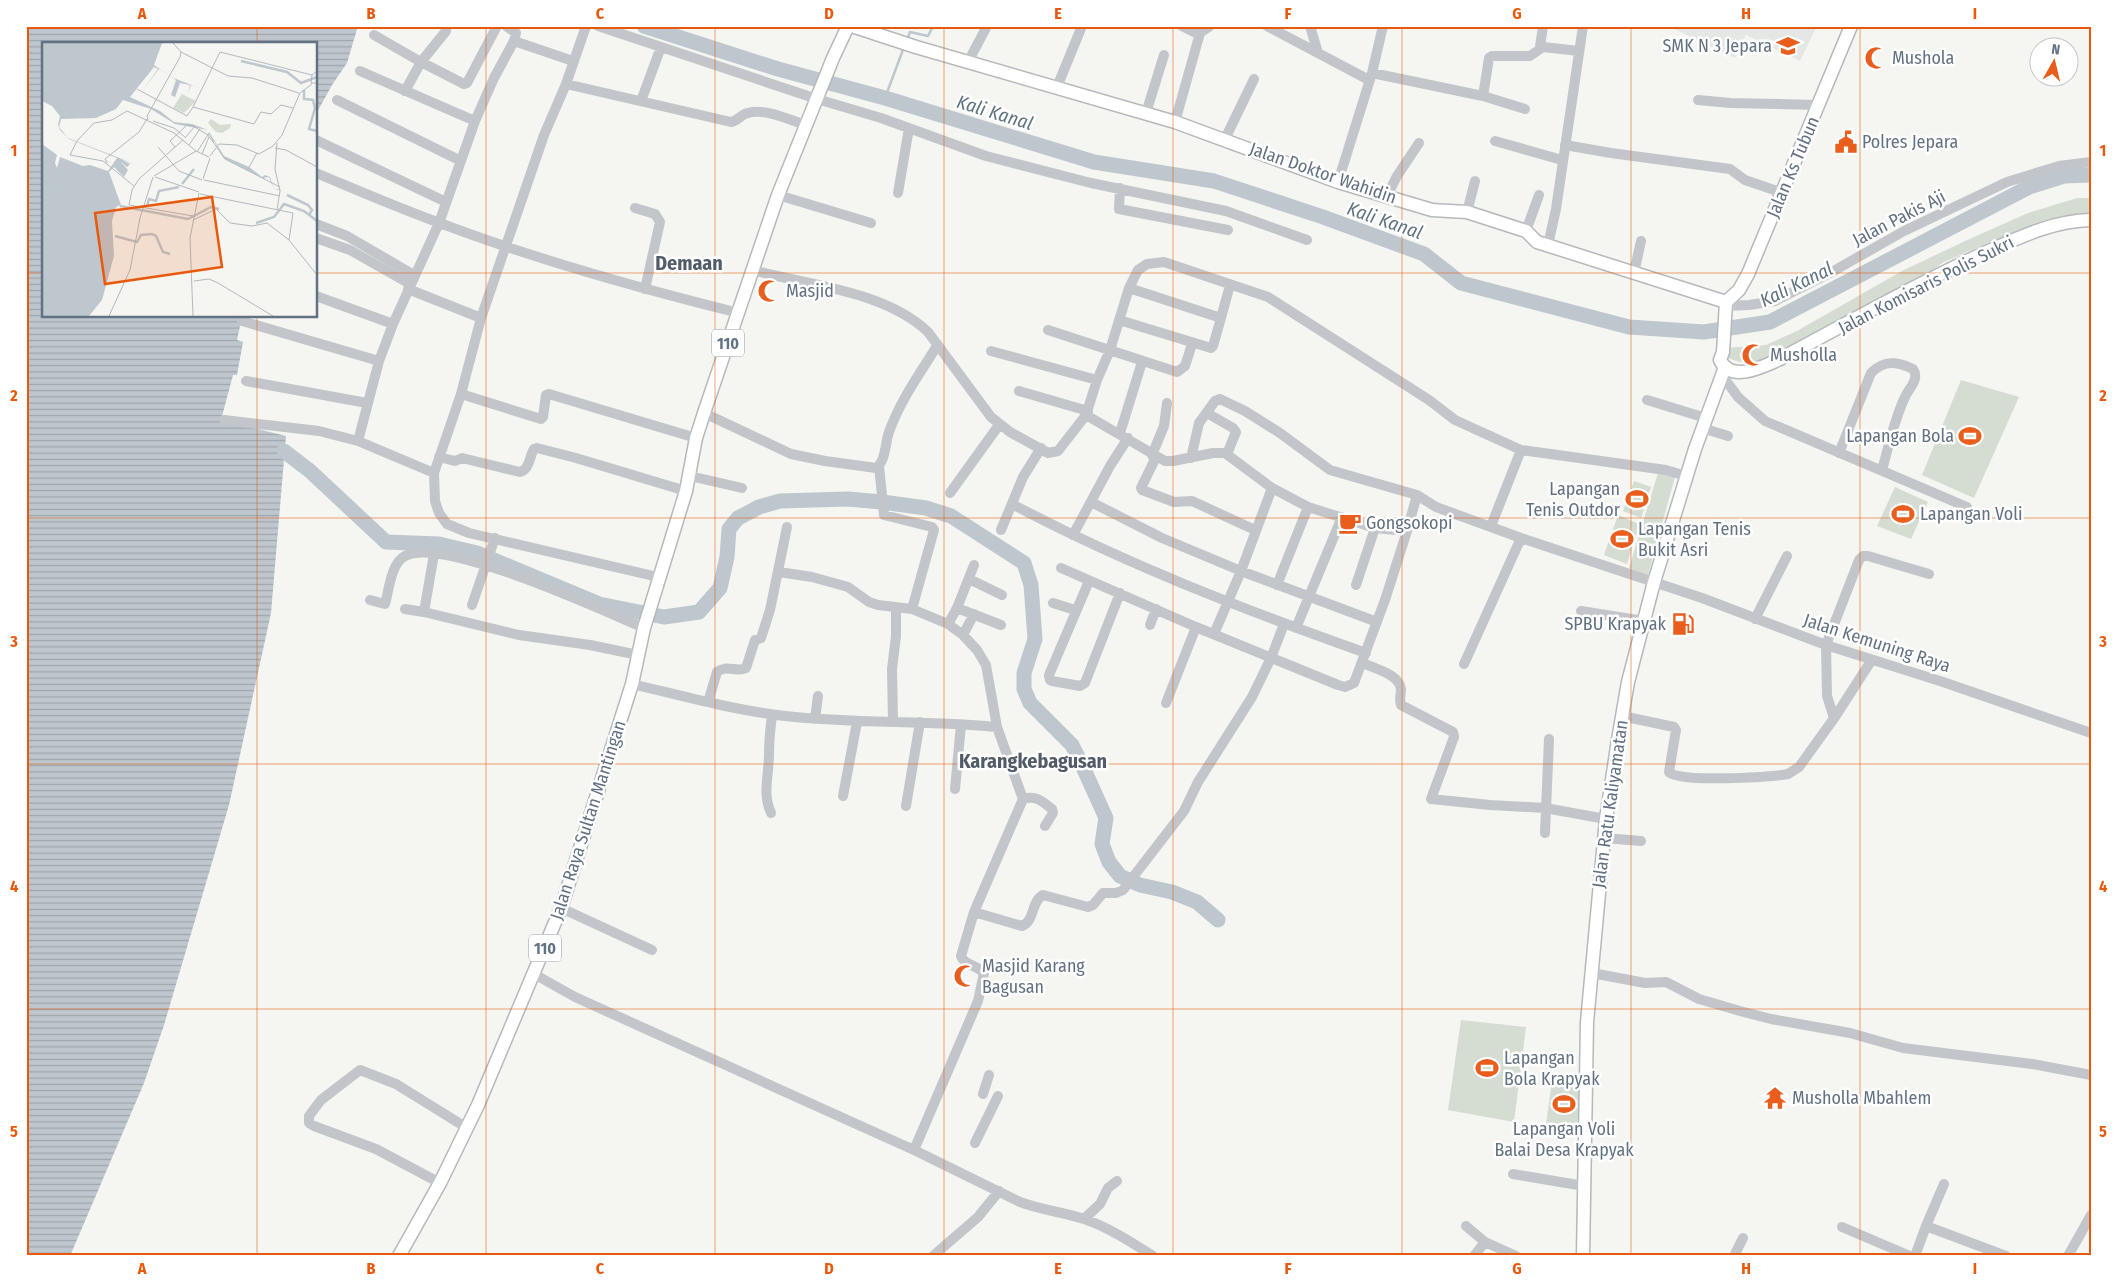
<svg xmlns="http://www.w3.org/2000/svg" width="2117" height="1282" viewBox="0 0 2117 1282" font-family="'Fira Sans Condensed',sans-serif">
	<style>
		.built { fill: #e5e7e5 }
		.green { fill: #d5dcd2 }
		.water { fill: url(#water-rules) }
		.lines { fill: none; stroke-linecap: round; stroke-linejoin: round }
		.stream { stroke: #bdc7cd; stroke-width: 2.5 }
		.river { stroke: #bdc7cd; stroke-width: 15 }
		.major-casing { stroke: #b5b9bd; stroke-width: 15 }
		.minor { stroke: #c2c5c9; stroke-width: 10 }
		.major { stroke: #fff; stroke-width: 12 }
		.grid { fill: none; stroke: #e8590c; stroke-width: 1; stroke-opacity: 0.55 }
		.labels { text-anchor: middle; stroke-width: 5; stroke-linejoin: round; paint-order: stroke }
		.shield { fill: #fff; stroke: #929ca8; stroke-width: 1 }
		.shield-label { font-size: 16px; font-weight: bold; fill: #637283 }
		.poi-label { font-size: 18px; fill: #637283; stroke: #fff; text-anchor: start }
		.street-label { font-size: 18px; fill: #637283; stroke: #fff }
		.water-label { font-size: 19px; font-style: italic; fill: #5f7481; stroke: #fff }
		.quarter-label { font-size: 20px; font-weight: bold; fill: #515c68; stroke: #fff }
		.inset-river { fill: none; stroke: #bdc7cd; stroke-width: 2.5 }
		.inset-road { fill: none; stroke: #b2b9be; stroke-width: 1 }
		.view { fill: #e8590c; fill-opacity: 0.15; stroke: #e8590c; stroke-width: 2.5 }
		.inset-edge { fill: none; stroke: #637283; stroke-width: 2.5 }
		.neatline { fill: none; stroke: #e8590c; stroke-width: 2 }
		.grid-label { font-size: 16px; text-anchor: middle; font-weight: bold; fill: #e8590c }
	</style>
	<defs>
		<pattern id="water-rules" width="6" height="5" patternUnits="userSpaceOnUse" patternTransform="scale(1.25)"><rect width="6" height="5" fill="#bdc7cd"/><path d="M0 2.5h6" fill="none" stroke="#9da6ac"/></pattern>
	</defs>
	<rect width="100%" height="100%" fill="#f5f5f1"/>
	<path class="built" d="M1668,26H1817L1800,61L1746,35L1735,58Z"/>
	<path class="green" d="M2077,198H2091V214L2063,216L2035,223L1944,262L1913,283L1765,360C1754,363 1739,364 1729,358L1727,348L1766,345L1797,331L1902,271L1963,242L2028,213Z
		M1961,380L2019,397L1974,498L1922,475Z
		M1658,473L1675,477L1648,575L1646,577L1629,568Z
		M1634,481L1651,487L1641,518L1623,511Z
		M1895,487L1928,502L1911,539L1877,526Z
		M1618,515L1639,524L1627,564L1604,555Z
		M1461,1020L1526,1027L1514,1122L1448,1110Z
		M1552,1081L1580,1084L1577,1129L1546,1124Z"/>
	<path class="water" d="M26,26H358L347,63L332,85L316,114V44H44V316H245L242,317L237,340L243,342L237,375H233L221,420L286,436L271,613L229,805L164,1025L144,1083L70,1256H26Z"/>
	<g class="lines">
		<path class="stream" d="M907,40L910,32L928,36L933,26
			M885,98L904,47"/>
		<path class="river" d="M644,26L778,69L885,98L1094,162L1214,181L1323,217L1424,254L1461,283L1629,327L1704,332L1770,322L2029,187L2064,176L2091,175
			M284,451L310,471L386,542L439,544L477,553L599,604L664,617L699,612L720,588L727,557L729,529L738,518L759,507L780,501L848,499L882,502L926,508L951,516L1024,563L1031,585L1035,639L1024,673V689L1030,703L1072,745L1082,765L1106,818L1102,844L1109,862L1120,876L1140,885L1172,892L1197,902L1218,920"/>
		<defs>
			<path id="major" d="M852,26L916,47L1175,122L1338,182L1432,210L1467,212L1526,231L1537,242L1726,302
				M1726,302L1723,352L1720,360C1731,383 1762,367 1778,360C1846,324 1912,286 1982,254C2018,238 2051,221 2091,220
				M1726,302L1739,290L1748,274L1851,26
				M399,1256L440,1183L478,1105L561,908L632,684L644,628L686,491L696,438L704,413L778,195L833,58L848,26
				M1583,1256L1587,1022L1606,819L1618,740L1628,682L1654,582L1695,449L1725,367"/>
		</defs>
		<use href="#major" class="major-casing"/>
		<path class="minor" d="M506,26L516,33L514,41
			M586,26L566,84L544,135L481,318L461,394L434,473L435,501L439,513L447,524L469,533L658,577
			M598,26L817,99L881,118L986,156L1091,183L1226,211L1307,240
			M1182,26L1198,34L1210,26
			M1267,26L1369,80
			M1310,26L1318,53
			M374,35L421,62L464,84L467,83L497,26
			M1540,47L1543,26
			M968,62L987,26
			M360,71L475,121
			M1372,73L1483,96L1489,58L1492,56H1530L1543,47L1579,51
			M566,84L731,122C738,121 741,114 748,113C766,108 789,120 806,125
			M1057,87L1082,26
			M405,91L421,62L446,31
			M1483,96L1525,109
			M337,100L461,161
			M1698,100L1730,103L1819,105
			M641,101L661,47
			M1146,113L1164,55
			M1175,122L1202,26
			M1225,139L1254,79
			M316,140L446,202
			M1495,141L1562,160
			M1565,145L1611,153L1730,169L1745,180L1783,193
			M316,173C357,190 398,208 440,223C537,260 638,288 739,313
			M1338,182L1372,73L1383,26
			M1120,188L1119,209L1228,230
			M898,193L909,128
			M778,195L871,223
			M1387,196L1397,176L1419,143
			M635,208L655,214L660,222L645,289
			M1467,212L1475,181
			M316,224L347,236L414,275
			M1526,231L1539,195
			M316,238L350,250L410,284
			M1548,245L1556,209L1583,26
			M752,270C808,285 885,291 928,332L991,417L1010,432L1048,453L1058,451L1086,415L1165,461H1173L1213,453H1225L1272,488L1308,507L1375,528L1407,531L1417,495L1436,507L1521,538L1702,598L1826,645L1943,682L2091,733
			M1634,273L1641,241
			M1129,288L1221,318L1230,285
			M408,289L481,318
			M316,296L393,324
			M1725,306L1749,305L1775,301L1830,273L1904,231L2007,182L2059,166L2091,162
			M1119,320L1211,348L1213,346L1221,318
			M242,321L379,361
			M1048,330L1177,372L1185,366L1192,344
			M991,351L1097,380
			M1721,374L1738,397L1765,421L1967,507
			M246,381L367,403
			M1019,391L1088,411
			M461,394L541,419L543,417L546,395L549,394L696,438
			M1647,400L1706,418
			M704,413L791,454L825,461L876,468C886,461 885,443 889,432C900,401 920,373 937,346
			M1207,413L1233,428L1236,432L1227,454
			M1086,415L1097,380L1110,350L1129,288L1138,270L1147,264L1164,262L1268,297L1429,400L1455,420L1521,450L1491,526
			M224,420L319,431L358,441
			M1702,428L1728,436
			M1120,433L1142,362
			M1521,450L1666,470L1686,476
			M1839,453L1871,373C1885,359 1897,362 1913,369C1920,379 1909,388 1905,397C1894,420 1889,445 1882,470
			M1152,455L1164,426L1167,403
			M439,457L455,461L462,458L520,472C530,469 529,457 534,449L537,448L576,458L686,491
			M1156,457L1141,488L1142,490L1174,502L1192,501L1255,530
			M1191,458L1199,423L1215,401L1220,399L1245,411L1280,433L1330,470L1417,495
			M879,466L884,515L932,527L934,530L912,609
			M434,473L358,441L379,361L393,324L439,223L475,121L494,78L514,41L573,61
			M690,476L742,488
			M950,493L999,425
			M1091,502L1162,538L1241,571L1377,622
			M1012,504C1125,564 1245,610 1366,653
			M1001,530L1023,477L1041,448
			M1073,535L1110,466L1128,438
			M434,554L424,612L519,635L590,645L638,655
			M1061,568L1196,627L1338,685L1345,687L1354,683L1385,600L1407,531
			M779,572L812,577L848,587L869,602L878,605L912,609L948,624L963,635L977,650L986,665L997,727L1023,799L974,912L961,956C964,965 977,965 984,973L978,1001L914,1150
			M969,579L1002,595
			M1089,581L1049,675L1050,680L1052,681L1080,686L1085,683L1120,593
			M1277,585L1308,507
			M1356,585L1375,528
			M370,600L385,604C389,590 391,563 405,556C442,536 602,610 644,628
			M1053,603L1075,610
			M472,605L495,538
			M957,608L1001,625
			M405,609L424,612
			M1581,611L1644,621
			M1755,619L1787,556
			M948,624L957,608L974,565
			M1150,625L1156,609
			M1296,628L1342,517
			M1214,634L1241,571L1272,488
			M963,635L974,614
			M1363,663C1375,669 1399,674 1401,689C1401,695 1399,699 1401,705L1453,732L1454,737L1431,799L1490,805L1545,808L1606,819
			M1464,664L1521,538
			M632,684C683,696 733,710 785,716C855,724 927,720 997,727
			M708,702L717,672C727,664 736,673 746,668L755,640L761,638L770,610L787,527
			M1166,703L1196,627
			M1622,716L1674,727L1676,730L1669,772C1677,783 1771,777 1788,774L1799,767L1835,717L1871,661
			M1834,718L1827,696L1826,645L1859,560L1863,556H1868L1929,574
			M815,719L818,696
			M893,721L892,669L896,636V607
			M955,789L961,725
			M843,796L857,722
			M1023,799C1036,795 1042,801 1052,809L1053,813L1045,826
			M906,806L920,722
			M771,813C762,794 769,775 769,754C769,739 770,731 772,715
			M1545,833L1549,739
			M1604,838L1641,841
			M561,908L652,950
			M974,912L1022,926C1035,921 1031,901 1043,895L1088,907L1093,905L1103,893H1116L1123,890L1184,811L1198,782L1252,697L1271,658L1284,624
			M1592,973L1645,983L1666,982L1699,999L1740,1011L1771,1019L1850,1033L1903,1048L2032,1064L2091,1075
			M534,974L575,997L914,1150L1020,1202C1041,1210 1063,1212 1084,1219C1108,1227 1131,1242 1153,1256
			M983,1094L989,1075
			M975,1143L998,1096
			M1513,1174L1584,1186
			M440,1183L376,1149L314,1126L309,1123V1116L321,1100L360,1070L396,1084L467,1128
			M1084,1219L1100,1204L1108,1188L1117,1181
			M1466,1226L1485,1242L1516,1256
			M1926,1226L2006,1256
			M1842,1227L1910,1256
			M933,1256L978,1217L999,1191
			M1474,1256L1485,1242
			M1734,1256L1743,1238
			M1915,1256L1926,1226L1944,1184
			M2068,1256L2091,1215"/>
		<use href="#major" class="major"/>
	</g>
	<path class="grid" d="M257,26V44M486,26V1256M715,26V1256M944,26V1256M1173,26V1256M1402,26V1256M1631,26V1256M1860,26V1256M26,273H44M316,273H2091M257,316V1256M26,518H2091M26,764H2091M26,1009H2091"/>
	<defs>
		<symbol id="school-bare" viewBox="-9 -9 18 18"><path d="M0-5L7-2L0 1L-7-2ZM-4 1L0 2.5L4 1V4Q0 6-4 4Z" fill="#e95e1d" stroke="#fff" stroke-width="2.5" paint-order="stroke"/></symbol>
		<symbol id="mosque-bare" viewBox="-9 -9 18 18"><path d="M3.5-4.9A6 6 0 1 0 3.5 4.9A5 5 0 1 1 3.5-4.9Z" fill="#e95e1d" stroke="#fff" stroke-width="2.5" paint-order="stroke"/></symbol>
		<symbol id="civic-bare" viewBox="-9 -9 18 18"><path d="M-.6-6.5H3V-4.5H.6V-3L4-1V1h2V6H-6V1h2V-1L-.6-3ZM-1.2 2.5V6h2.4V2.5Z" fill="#e95e1d" stroke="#fff" stroke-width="2.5" paint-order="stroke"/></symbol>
		<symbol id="stadium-bare" viewBox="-9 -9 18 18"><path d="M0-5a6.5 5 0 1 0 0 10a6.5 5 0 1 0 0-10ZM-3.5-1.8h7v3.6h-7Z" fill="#e95e1d" stroke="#fff" stroke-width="2.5" paint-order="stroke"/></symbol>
		<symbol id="cafe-bare" viewBox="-9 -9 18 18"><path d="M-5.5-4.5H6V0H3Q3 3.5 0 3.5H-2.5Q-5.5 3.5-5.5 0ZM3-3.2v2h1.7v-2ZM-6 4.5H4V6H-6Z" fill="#e95e1d" stroke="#fff" stroke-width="2.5" paint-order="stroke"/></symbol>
		<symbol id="fuel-bare" viewBox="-9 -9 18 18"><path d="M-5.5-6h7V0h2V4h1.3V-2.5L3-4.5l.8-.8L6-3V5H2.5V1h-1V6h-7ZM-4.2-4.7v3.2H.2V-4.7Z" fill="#e95e1d" stroke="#fff" stroke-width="2.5" paint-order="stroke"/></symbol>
		<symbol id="temple-bare" viewBox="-9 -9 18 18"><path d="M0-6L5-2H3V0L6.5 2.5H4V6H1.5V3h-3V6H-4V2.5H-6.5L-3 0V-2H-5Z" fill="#e95e1d" stroke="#fff" stroke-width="2.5" paint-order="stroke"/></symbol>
	</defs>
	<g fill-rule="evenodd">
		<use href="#school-bare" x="1772" y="30" width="32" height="32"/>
		<use href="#mosque-bare" x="1860" y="42" width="32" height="32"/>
		<use href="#civic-bare" x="1830" y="126" width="32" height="32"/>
		<use href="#mosque-bare" x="753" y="275" width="32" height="32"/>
		<use href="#mosque-bare" x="1737" y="339" width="32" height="32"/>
		<use href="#stadium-bare" x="1954" y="420" width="32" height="32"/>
		<use href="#stadium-bare" x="1621" y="483" width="32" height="32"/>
		<use href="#stadium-bare" x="1887" y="498" width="32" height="32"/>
		<use href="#cafe-bare" x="1334" y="507" width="32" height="32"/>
		<use href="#stadium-bare" x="1606" y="523" width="32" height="32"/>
		<use href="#fuel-bare" x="1667" y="608" width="32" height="32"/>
		<use href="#mosque-bare" x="949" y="960" width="32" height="32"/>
		<use href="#stadium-bare" x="1471" y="1052" width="32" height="32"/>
		<use href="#temple-bare" x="1759" y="1082" width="32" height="32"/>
		<use href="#stadium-bare" x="1548" y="1088" width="32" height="32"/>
	</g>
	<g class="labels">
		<g class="shield">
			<rect x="712" y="329.5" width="32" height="27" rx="4"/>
			<rect x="529" y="934.5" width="32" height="27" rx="4"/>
		</g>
		<g class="shield-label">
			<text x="728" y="349">110</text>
			<text x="545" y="954">110</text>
		</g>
		<g class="poi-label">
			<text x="1772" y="52" text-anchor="end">SMK N 3 Jepara</text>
			<text x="1892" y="64">Mushola</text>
			<text x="1862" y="148">Polres Jepara</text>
			<text x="786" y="297">Masjid</text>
			<text x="1770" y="361">Musholla</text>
			<text x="1954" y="442" text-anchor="end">Lapangan Bola</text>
			<text x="1620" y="495" text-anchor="end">Lapangan<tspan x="1620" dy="21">Tenis Outdor</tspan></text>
			<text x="1920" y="520">Lapangan Voli</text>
			<text x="1366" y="529">Gongsokopi</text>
			<text x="1638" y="535">Lapangan Tenis<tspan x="1638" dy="21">Bukit Asri</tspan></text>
			<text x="1666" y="630" text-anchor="end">SPBU Krapyak</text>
			<text x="982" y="972">Masjid Karang<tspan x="982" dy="21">Bagusan</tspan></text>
			<text x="1504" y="1064">Lapangan<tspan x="1504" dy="21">Bola Krapyak</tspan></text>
			<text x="1792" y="1104">Musholla Mbahlem</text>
			<text x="1564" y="1135" text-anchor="middle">Lapangan Voli<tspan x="1564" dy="21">Balai Desa Krapyak</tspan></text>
		</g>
		<g class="street-label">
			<text transform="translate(1793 167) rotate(-67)" y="6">Jalan Ks Tubun</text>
			<text transform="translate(1323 173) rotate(19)" y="6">Jalan Doktor Wahidin</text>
			<text transform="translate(1899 218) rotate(-27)" y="6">Jalan Pakis Aji</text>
			<text transform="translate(1926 285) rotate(-27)" y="6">Jalan Komisaris Polis Sukri</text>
			<text transform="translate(1877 643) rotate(18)" y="6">Jalan Kemuning Raya</text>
			<text transform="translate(1610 804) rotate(-82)" y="6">Jalan Ratu Kaliyamatan</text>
			<text transform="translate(588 820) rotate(-72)" y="6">Jalan Raya Sultan Mantingan</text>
		</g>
		<g class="water-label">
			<text transform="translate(995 112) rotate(17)" y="7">Kali Kanal</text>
			<text transform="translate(1385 220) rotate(19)" y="7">Kali Kanal</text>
			<text transform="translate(1796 284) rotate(-26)" y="7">Kali Kanal</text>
		</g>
		<g class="quarter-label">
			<text x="689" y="270">Demaan</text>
			<text x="1033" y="768">Karangkebagusan</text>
		</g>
	</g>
	<g transform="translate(42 42)">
		<rect width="275" height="275" fill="#f5f5f1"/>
		<path d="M140,52L154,59L142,71L131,66Z" fill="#d5dcd2"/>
		<path d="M169,77L178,83L189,82L188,86L180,91L174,90L166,81Z" fill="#d5dcd2"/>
		<path d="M0,1H120L112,23L129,35L160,47L149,43L146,51L148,43L138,41L133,55L129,53L134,38L117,27L100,49L116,27L112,25L88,55L118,69L132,80L150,82L166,88L182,114L207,125L220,135L223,133L228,135L232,148L238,147L247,155L239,148H232L227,135L221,136L183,117L181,115L166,88L133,82L109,67L81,58L74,67L54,76L19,77L17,85L26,96L80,117L96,124L79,117L88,122L85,125L78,119L86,128L82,135L72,125L67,130L79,163L74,165L70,179L72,214L60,258L47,274H0V102L15,113L13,121L15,126L18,115L41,124L48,123L66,129L75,116L27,97L18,88L16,83L18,74L10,64L0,59Z" fill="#bdc7cd"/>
		<path class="inset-river" d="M199,19L245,30L259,41L275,35M262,48V57L271,58L273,66L267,87L275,89M140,142L152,127M0,149L18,143L15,126M245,153L266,163L270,168L267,173M78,164L146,177L169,165L177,167M105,165L107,157L114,159L117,149L137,145M214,181L232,175L242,162L262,169L275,179M73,194L95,200L99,193L110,192L114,194L121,210L128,212"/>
		<path class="inset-road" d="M139,10L186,34L210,36L257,51M275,29L270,33L269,41H275M95,47L145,74M151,65L178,10L270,33M145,74L151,65L212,82L219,70L229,72L239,63L251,66M106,78L105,74L138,15L139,10L131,1M111,79L132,86L143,95M143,96L153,84M141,98L97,137L90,148L87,163L151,174M147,103L158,87M116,105L137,129L160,138M133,105L128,99L145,83L151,84L166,93L183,117L238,145M233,106L244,108L275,125M155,110L167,91L172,100M160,112L167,95M28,113L35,99L52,81L70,78L85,69L132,91L154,109L167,115M28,113L61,119L92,144M168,114L177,102L195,103L217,112L231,104L240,93L258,51L270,42M65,121L63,117L97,90L105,77M206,127L215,111M112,134L154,109M113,135L157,150M161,137L168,116M162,138L238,154M158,152L251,171L247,198L275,233M235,168L238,149L233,127L235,101M151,178L174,167L188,181L210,184L225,181L247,198M152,239L167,237L176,241L231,274M67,274L88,228L98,176L111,135M151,274L148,196L157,151"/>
		<path class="view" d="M170,155L180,225L63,242L53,171Z"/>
		<rect width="275" height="275" class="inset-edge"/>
	</g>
	<rect width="2117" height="1282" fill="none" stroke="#ffffff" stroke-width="55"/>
	<g transform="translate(2054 62) rotate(8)"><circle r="24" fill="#ffffff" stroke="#c1c7cd"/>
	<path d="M0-4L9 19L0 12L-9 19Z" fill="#e95e1d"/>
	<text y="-8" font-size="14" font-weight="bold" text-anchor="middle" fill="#637283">N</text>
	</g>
	<rect x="28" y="28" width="2062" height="1226" class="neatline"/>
	<g class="grid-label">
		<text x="142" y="19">A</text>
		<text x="371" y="19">B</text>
		<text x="600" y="19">C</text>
		<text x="829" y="19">D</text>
		<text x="1058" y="19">E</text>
		<text x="1288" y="19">F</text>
		<text x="1517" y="19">G</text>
		<text x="1746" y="19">H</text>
		<text x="1975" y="19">I</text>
		<text x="14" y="156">1</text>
		<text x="2103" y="156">1</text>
		<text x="14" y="401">2</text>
		<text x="2103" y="401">2</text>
		<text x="14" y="647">3</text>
		<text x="2103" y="647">3</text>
		<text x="14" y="892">4</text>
		<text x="2103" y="892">4</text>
		<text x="14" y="1137">5</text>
		<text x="2103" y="1137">5</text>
		<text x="142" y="1274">A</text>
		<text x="371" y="1274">B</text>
		<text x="600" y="1274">C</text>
		<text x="829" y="1274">D</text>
		<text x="1058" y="1274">E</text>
		<text x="1288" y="1274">F</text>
		<text x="1517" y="1274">G</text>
		<text x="1746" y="1274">H</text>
		<text x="1975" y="1274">I</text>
	</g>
</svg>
